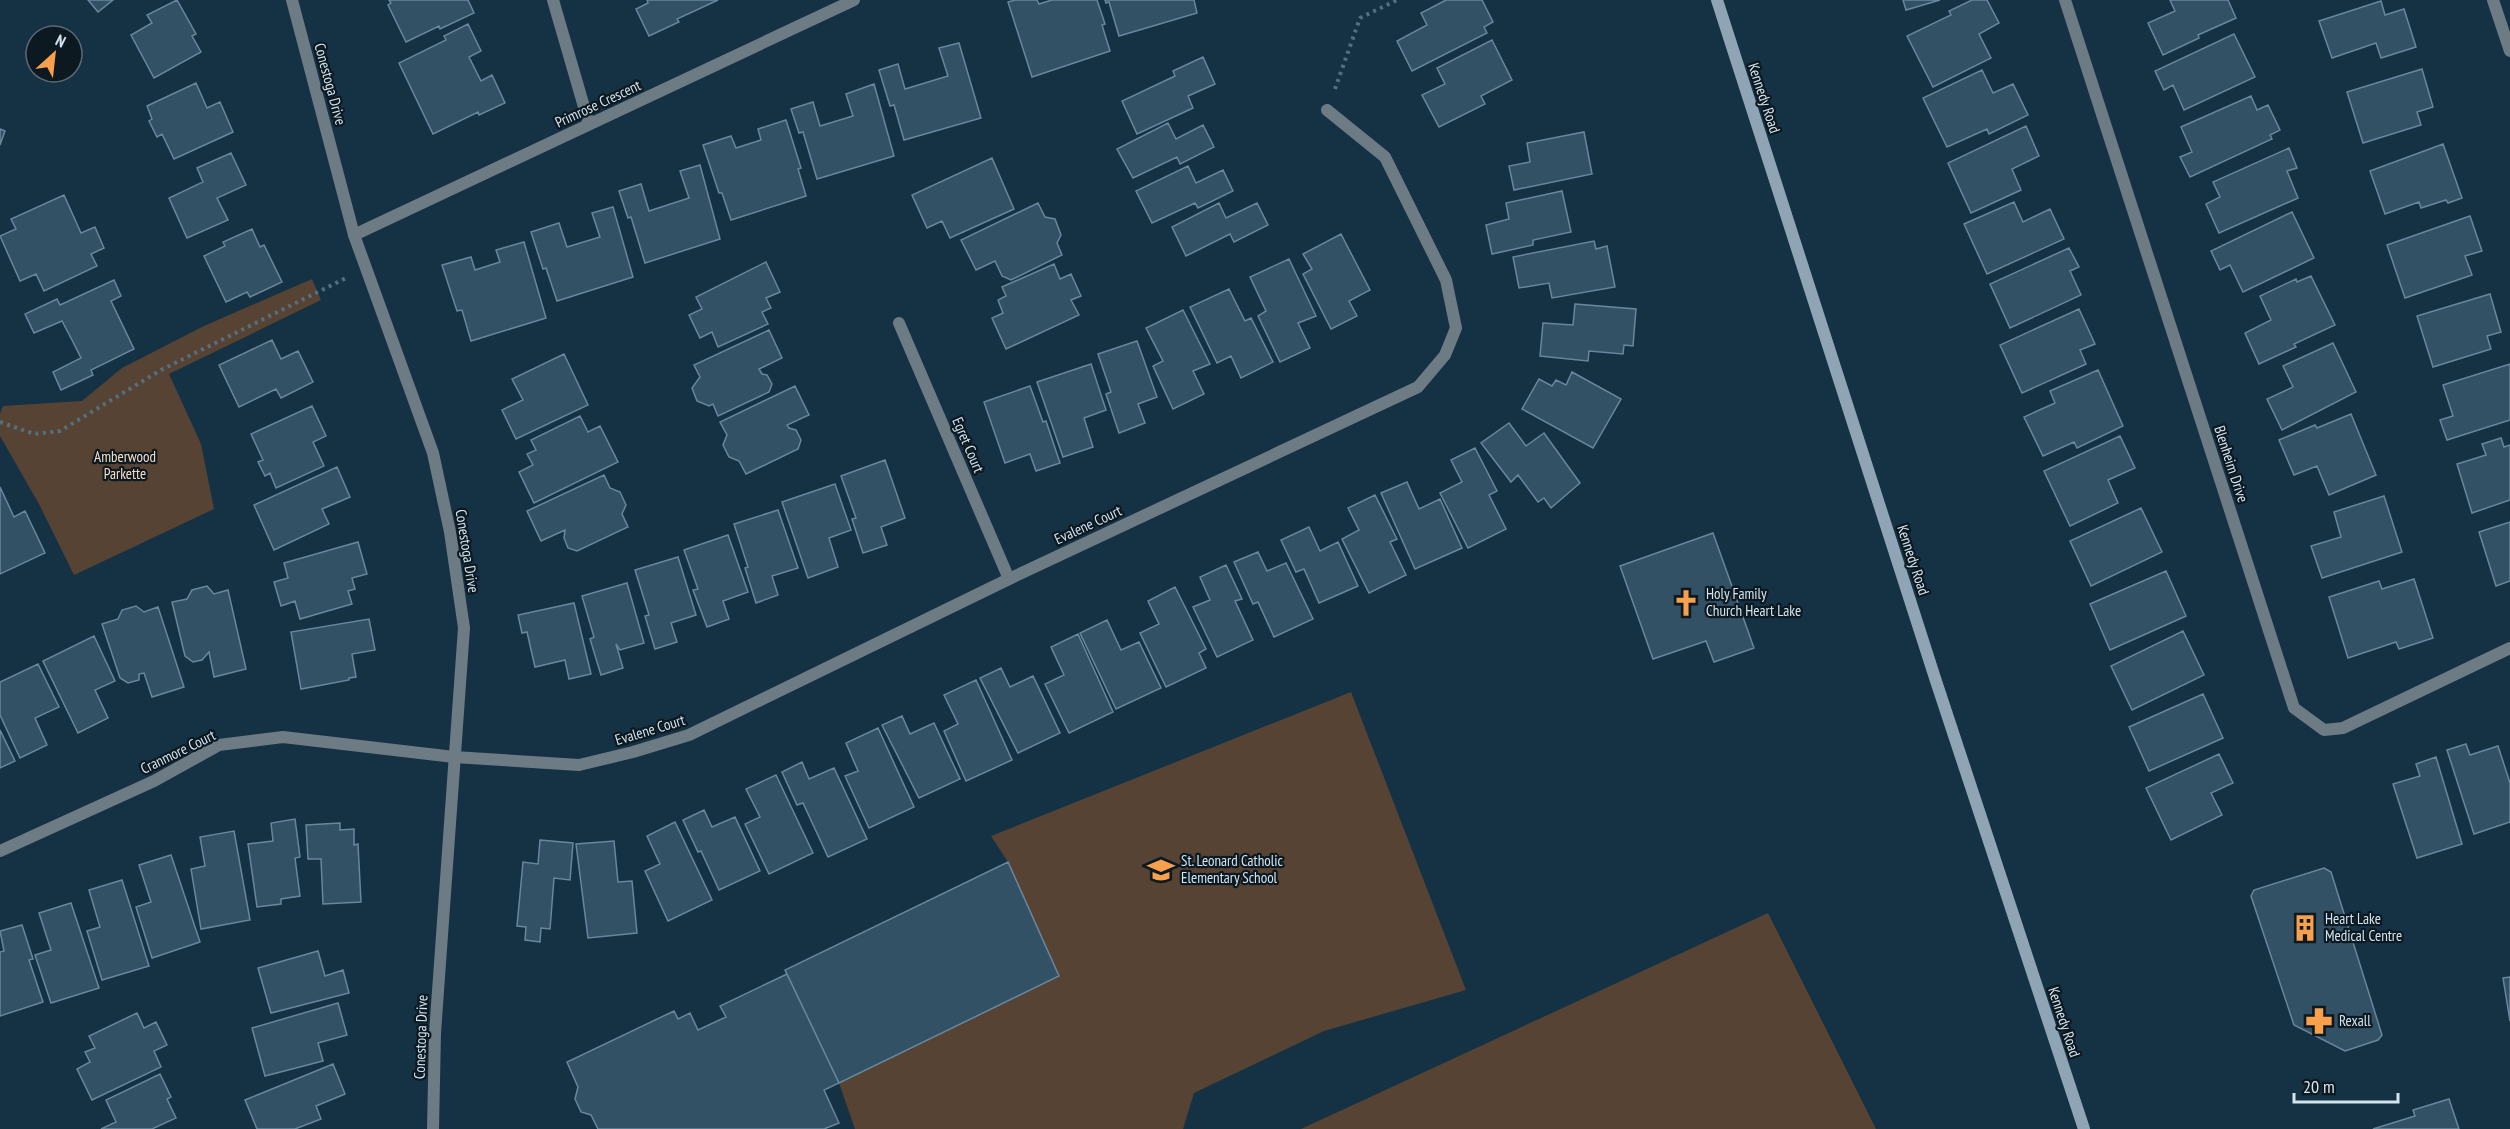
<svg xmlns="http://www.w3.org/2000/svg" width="2510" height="1129" viewBox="0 0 2510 1129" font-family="'PT Sans Narrow',sans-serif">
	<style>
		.green { fill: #574333 }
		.building { fill: #325165; stroke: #68879e; stroke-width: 1.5 }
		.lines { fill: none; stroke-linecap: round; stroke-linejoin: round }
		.path { stroke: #566f7f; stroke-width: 4; stroke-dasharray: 3 4.5; stroke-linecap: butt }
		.minor { stroke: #6d7b84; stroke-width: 12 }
		.tertiary { stroke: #6d7b84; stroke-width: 12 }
		.secondary { stroke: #8fa5b5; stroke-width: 12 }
		.labels { text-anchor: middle; stroke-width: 4.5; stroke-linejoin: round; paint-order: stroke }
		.street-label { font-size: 15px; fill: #d3e4f0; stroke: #0c1921 }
		.park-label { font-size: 15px; fill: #fadcc4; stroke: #0c1921 }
		.poi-label { font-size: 15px; fill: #d3e4f0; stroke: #0c1921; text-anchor: start }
	</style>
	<rect width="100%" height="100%" fill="#153245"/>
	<path class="green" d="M312,279L321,300L169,374L201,444L214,509L74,575L39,504L0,436V414L3,406L82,401L122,368L204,326Z
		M1351,692L1466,990L1324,1031L1194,1093L1183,1129H855L839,1083L1008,862L991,836Z
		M1768,913L1876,1129H1301Z"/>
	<path class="building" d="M88,0H113L98,12Z
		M177,0L196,34L192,36L201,52L154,78L131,35L152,23L147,15Z
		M389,0H468L474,13L440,29L439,26L406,42L388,5L391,3Z
		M647,0H718L677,19L679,22L649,36L636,9L648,3Z
		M1015,0H1037L1039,4L1052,0H1097L1105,24L1102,25L1110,51L1032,77L1008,2Z
		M1105,0H1194L1197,13L1119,36L1109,2L1106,3Z
		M1446,0H1482L1493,22L1484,27L1487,33L1412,71L1397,41L1427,25L1421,13Z
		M1903,0H1940L1906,10Z
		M1972,0H1987L1999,23L1979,34L1991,58L1933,87L1907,36L1951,15L1949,11Z
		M2170,0H2228L2236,18L2198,35L2199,38L2163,55L2148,23L2175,11Z
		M2381,1L2385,15L2404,9L2416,47L2381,58L2376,43L2332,58L2319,21Z
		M468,24L481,51L469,57L481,81L492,75L505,103L479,115L478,112L433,134L399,63L446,40L444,36Z
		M2234,34L2255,77L2184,110L2173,85L2164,90L2155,71Z
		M1492,40L1512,80L1481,96L1485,104L1439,127L1422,95L1445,84L1437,68Z
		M959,43L981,118L904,140L894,105L890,106L879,70L898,64L905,89L948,76L939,48Z
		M1203,57L1215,84L1188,96L1193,108L1137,134L1122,101L1175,76L1173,71Z
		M2422,69L2433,107L2417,112L2421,125L2363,143L2347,92Z
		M1982,70L1993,93L2013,84L2028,115L1989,134L1987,129L1947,147L1923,98Z
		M196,83L207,108L220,102L233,132L174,159L162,134L157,137L149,121L152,119L147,106Z
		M874,84L894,156L817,179L803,132L799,133L791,109L813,102L820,126L853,116L846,94Z
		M2251,96L2257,110L2268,105L2280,130L2270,135L2272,139L2190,177L2180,157L2192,152L2181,127Z
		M786,120L801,168L798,169L806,196L731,220L722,193H719L703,145L731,136L736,148L761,140L758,129Z
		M1168,123L1176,139L1203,125L1214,147L1180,164L1177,157L1133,178L1117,149Z
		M2026,126L2039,156L2012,169L2021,190L1971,213L1948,163Z
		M0,129L5,131L0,145Z
		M1584,132L1592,174L1514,190L1509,166L1530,162L1527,143Z
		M2443,144L2462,198L2448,203L2446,200L2421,208L2419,202L2385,214L2370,171Z
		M2289,148L2297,168L2287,171L2298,198L2219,233L2206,204L2220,197L2213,182Z
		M231,153L246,185L217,198L228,220L187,238L169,198L203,182L197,168Z
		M992,158L1014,209L950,238L942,221L927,228L912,195Z
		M700,165L720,239L645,263L631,217L628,218L619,191L641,184L649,211L689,198L680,171Z
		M1188,166L1196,183L1223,170L1233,191L1198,208L1195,203L1152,223L1136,191Z
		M1562,191L1571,232L1533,240V245L1492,254L1486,225L1509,219L1506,203Z
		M64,195L81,233L95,227L104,248L91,254L97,266L44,291L36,274L20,281L0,236L16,229L11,219Z
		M2014,202L2023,222L2050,209L2064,239L1987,274L1964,224Z
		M1038,203L1045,217L1055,219L1061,235L1057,243L1062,255L1011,280L1002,276L995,261L976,270L961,240Z
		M1219,203L1226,218L1257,203L1268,225L1234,242L1230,234L1186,256L1172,227Z
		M613,207L633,277L557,301L546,268L543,269L531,232L559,223L567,247L600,237L592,213Z
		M2292,212L2314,258L2243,292L2230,265L2220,270L2211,251Z
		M2470,216L2482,251L2465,256L2472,275L2405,298L2387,245Z
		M252,229L260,247L264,245L282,282L250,297L247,292L226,302L204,256L225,246L223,242Z
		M1341,234L1370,290L1349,301L1357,316L1331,329L1303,274L1312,269L1303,254Z
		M1594,241L1596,249L1607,246L1615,287L1552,298L1549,283L1519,288L1513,257Z
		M524,242L546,318L471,341L462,310L457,311L442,265L471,257L475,270L500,262L496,250Z
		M2069,248L2079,267L2070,271L2081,295L2010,328L1990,284Z
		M1289,259L1316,316L1298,323L1310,348L1280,362L1258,316L1266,311L1250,277Z
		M766,262L780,292L766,298L771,308L762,312L768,324L718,347L712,332L700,338L689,315L702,309L696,297Z
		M1054,264L1060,279L1071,274L1081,296L1071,300L1079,315L1006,349L992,318L1003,313L998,300L1006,296L1002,287Z
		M2311,276L2335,325L2294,344L2296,347L2259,364L2245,333L2271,320L2260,296L2296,279L2297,282Z
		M114,280L121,296L111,301L134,349L91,370L93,375L61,390L53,372L81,358L72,340L62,321L34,333L25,314L57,299L60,305Z
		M1229,289L1245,321L1251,318L1273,362L1241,378L1231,356L1217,363L1190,307Z
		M2490,294L2501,332L2487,336L2491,349L2433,367L2417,316Z
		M1575,304L1636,309L1633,346L1624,345L1623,354L1589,351L1588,361L1540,356L1543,323L1573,325Z
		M2079,309L2095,344L2080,350L2086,364L2022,393L2000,345Z
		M1183,310L1210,364L1193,371L1204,394L1173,409L1153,366L1163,361L1146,328Z
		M769,330L782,358L759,369L762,374L767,375L772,384L769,392L718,416L713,404L709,406L697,401L692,388L700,377L694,365Z
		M272,340L281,359L298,351L313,382L281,398L276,389L239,407L219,365Z
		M1137,341L1157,397L1138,404L1145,423L1119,433L1106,394L1111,392L1098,354Z
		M2333,343L2356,392L2282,430L2267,399L2293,387L2283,366Z
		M564,354L588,405L516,439L502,410L523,400L512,379Z
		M1091,364L1106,410L1084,418L1093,447L1063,457L1037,382Z
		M2510,364V420L2447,440L2440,420L2453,416L2443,385Z
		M2098,370L2123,426L2077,448L2074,442L2043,456L2024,417L2055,403L2050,391Z
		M1572,372L1621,399L1593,448L1522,409L1539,379L1552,386L1556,380L1566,385Z
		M795,386L809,415L787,425L789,428L796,430L801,440L798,449L746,474L739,461L729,457L723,445L727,435L720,422Z
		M1030,386L1043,422L1046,421L1060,463L1036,471L1030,454L1005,463L984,402Z
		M312,406L326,436L313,442L324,466L276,488L270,473L265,476L258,462L263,460L251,434Z
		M2351,414L2376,475L2329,495L2317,466L2294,475L2279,440L2315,425L2317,428Z
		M580,416L588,432L600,426L618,462L534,503L519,472L533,465L527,454L536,450L531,440Z
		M1509,423L1526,446L1544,433L1580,483L1551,508L1544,498L1538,502L1518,475L1511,482L1481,443Z
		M2120,436L2135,468L2108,480L2118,503L2070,526L2044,471Z
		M2501,438L2504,447L2510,445V500L2472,513L2457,464L2486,455L2482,444Z
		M1475,448L1497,491L1489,495L1506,529L1468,548L1440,493L1462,482L1451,460Z
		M885,460L905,518L881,527L887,545L863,553L852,519L856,518L841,476Z
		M337,467L350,497L322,509L329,524L274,550L254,505Z
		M604,475L610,488L620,492L626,505L622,514L628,527L577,551L568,548L564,538L565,530L541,541L527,511Z
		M1407,482L1419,509L1440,499L1462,548L1415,569L1381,493Z
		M835,484L851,530L829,538L838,567L808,578L782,502Z
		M0,487L14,517L25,511L45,553L0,574Z
		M1375,495L1397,539L1390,542L1406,575L1369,593L1342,539L1359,530L1348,508Z
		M2384,496L2402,552L2322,578L2311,546L2341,537L2334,512Z
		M2141,508L2162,552L2091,586L2070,541Z
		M778,510L798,568L772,576L778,595L756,603L745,568L748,567L734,524Z
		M2510,522V581L2496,586L2479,532Z
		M1309,527L1320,551L1338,542L1358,586L1319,603L1304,569L1296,572L1281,540Z
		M1713,533L1754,648L1714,662L1706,641L1653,659L1620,566Z
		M728,535L748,592L723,601L729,619L707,627L693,590L698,589L684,550Z
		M358,542L367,574L352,578L355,589L348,591L352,604L300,619L295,601L281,606L274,582L288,578L284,563Z
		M1258,552L1267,571L1286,563L1313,619L1274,637L1258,602L1253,604L1234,562Z
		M678,557L696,615L671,623L677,642L655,649L645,616L649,615L635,570Z
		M1226,565L1242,599L1235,601L1253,640L1217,657L1193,607L1210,600L1200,577Z
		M2166,571L2186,616L2110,650L2090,604Z
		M2414,579L2433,638L2399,649L2396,642L2348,658L2329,597L2379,581L2382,589Z
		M627,583L644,643L620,650L616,644L623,668L601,675L590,639L594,637L582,596Z
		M207,586L214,594L228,590L246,669L214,677L209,652L202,660L193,662L185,656L172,602L187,599L192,590Z
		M1175,587L1206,649L1199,653L1206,668L1166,687L1140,633L1159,624L1148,601Z
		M574,603L591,674L569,679L565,660L535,667L527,632L522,633L518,615Z
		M136,606L144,612L158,607L184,687L152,697L144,673L139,674V680L128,683L120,678L102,624L118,619L122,610Z
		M369,619L375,650L352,654L356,677L349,678V680L301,689L291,632Z
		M1107,620L1121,650L1139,642L1161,688L1116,709L1080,633Z
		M2183,631L2204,675L2132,710L2111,666Z
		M1078,634L1113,712L1069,733L1045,684L1064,675L1051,647Z
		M94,636L115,681L95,690L108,718L78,733L43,661Z
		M38,664L59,707L35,718L47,745L20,758L0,715V682Z
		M1001,668L1010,687L1033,676L1060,733L1018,753L980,678Z
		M976,680L1012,760L966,781L944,731L958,724L944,695Z
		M2203,694L2223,738L2149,771L2129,727Z
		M902,716L910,734L934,723L960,779L919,798L882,725Z
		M878,728L914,807L869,828L845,776L858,771L846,743Z
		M0,730L15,761L0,768Z
		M2466,744L2470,755L2498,746L2510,783V822L2474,834L2447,750Z
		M2219,754L2233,783L2211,793L2222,815L2171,840L2146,788Z
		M2436,757L2462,844L2417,858L2393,784L2420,776L2416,764Z
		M802,762L809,779L834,768L867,839L828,857L803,803L797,805L782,772Z
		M776,775L813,853L769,874L745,824L760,817L746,789Z
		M704,810L712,827L735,817L760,871L719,890L701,851L698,852L683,820Z
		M295,819L300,857L295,858L300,896L281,899V904L257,907L248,844L273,841L271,823Z
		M675,822L712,900L668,921L645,871L660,864L647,836Z
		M340,823V830L354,829V845L358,844L361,902L323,904L321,859H308L306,825Z
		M234,831L250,920L201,929L191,869L205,866L200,837Z
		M540,840L573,843L570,880L554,878L550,929L541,928L540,942L525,940L526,927L517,926L523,862L538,864Z
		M614,841L618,882L632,881L637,933L588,938L576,844Z
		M171,855L200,942L152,958L136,907L151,902L139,865Z
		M1008,862L1059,976L839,1083L785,970Z
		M2324,868L2331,872L2382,1035L2378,1040L2345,1051L2294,1025L2251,896L2254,890Z
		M122,880L149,966L102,980L87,931L100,927L89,890Z
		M71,903L99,988L51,1003L35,955L51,950L39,913Z
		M22,925L33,959L29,960L43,1002L0,1016V952L4,951L0,931Z
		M318,951L325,976L343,970L349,993L271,1013L258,968Z
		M787,974L839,1083L824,1090L839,1123L824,1129H598L591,1115L581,1112L575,1099L578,1087L567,1062L674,1011L678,1019L690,1013L698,1030L726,1017L720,1006Z
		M2510,977V1021L2503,978Z
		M338,1003L347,1035L318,1043L323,1061L265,1076L252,1028Z
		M137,1013L144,1028L156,1022L167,1045L154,1051L161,1067L92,1100L77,1069L90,1062L85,1052L95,1048L89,1036Z
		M333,1064L345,1094L316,1106L321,1119L295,1129H257L245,1100Z
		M160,1074L171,1097L167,1099L176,1118L152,1129H101L116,1122L106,1100Z
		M2449,1099L2459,1129H2373L2415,1116L2413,1110Z"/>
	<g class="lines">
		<path class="path" d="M1335,89L1360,18L1397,0
			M0,422L34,434L60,431L161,370L346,278"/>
		<path class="minor" d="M553,0L589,124
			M2065,0L2294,708L2324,730L2343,728L2510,648
			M2493,0L2510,51
			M354,235L854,0
			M899,323L1009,579
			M0,851L154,781L219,745L283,737L454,757L579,765L633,752L689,735L1009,579L1418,387L1445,355L1456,328L1446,280L1385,157L1327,110"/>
		<path class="tertiary" d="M292,0L354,235L433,453L450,532L464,628L435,1033L433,1129"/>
		<path class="secondary" d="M1717,0L1935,678L2084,1129"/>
	</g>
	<defs>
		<symbol id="church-bare" viewBox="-9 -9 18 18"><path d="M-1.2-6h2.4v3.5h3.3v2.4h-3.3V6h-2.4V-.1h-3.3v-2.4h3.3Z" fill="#f9a04c" stroke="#0c1921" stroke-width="2.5" paint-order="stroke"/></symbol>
		<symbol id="school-bare" viewBox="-9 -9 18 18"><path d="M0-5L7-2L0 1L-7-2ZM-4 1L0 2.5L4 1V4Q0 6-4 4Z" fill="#f9a04c" stroke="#0c1921" stroke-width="2.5" paint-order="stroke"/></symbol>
		<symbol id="building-bare" viewBox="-9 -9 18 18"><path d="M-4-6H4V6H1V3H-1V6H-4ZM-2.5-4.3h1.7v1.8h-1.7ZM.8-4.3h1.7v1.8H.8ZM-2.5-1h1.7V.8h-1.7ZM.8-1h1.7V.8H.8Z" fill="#f9a04c" stroke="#0c1921" stroke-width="2.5" paint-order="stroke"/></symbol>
		<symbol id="pharmacy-bare" viewBox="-9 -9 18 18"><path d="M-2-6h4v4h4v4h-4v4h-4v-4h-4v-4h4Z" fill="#f9a04c" stroke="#0c1921" stroke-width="2.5" paint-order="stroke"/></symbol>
	</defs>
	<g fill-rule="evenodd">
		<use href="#church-bare" x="1667" y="584" width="38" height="38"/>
		<use href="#school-bare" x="1142" y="851" width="38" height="38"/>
		<use href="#building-bare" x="2286" y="909" width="38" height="38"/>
		<use href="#pharmacy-bare" x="2300" y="1002" width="38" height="38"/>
	</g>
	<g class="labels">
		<g class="street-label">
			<text transform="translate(330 84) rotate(75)" y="5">Conestoga Drive</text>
			<text transform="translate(1764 98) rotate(72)" y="5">Kennedy Road</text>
			<text transform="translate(598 104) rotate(-25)" y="5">Primrose Crescent</text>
			<text transform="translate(968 445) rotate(67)" y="5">Egret Court</text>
			<text transform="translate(2231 464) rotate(72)" y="5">Blenheim Drive</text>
			<text transform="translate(1088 525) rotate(-25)" y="5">Evalene Court</text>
			<text transform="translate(467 551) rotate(81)" y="5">Conestoga Drive</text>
			<text transform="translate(1913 560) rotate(72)" y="5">Kennedy Road</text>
			<text transform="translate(650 730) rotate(-17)" y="5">Evalene Court</text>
			<text transform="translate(178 752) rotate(-26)" y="5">Cranmore Court</text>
			<text transform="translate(2064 1022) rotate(72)" y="5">Kennedy Road</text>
			<text transform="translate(421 1037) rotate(-88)" y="5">Conestoga Drive</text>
		</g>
		<g class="park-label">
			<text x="125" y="462">Amberwood<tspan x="125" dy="17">Parkette</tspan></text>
		</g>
		<g class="poi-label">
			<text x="1706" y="599">Holy Family<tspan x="1706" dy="17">Church Heart Lake</tspan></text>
			<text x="1181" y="866">St. Leonard Catholic<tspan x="1181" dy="17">Elementary School</tspan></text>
			<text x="2325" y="924">Heart Lake<tspan x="2325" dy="17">Medical Centre</tspan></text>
			<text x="2339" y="1026">Rexall</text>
		</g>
	</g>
	<g transform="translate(54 54) rotate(27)"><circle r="28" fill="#0c1921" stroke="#5c6a74" stroke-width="1.5"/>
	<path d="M0-4.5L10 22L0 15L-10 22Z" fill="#f9a04c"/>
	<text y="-9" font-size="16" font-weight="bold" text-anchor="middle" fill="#d3e4f0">N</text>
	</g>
	<path d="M2294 1093v9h104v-9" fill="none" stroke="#d3e4f0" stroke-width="3"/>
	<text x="2303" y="1093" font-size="18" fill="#d3e4f0" stroke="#0c1921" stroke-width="4.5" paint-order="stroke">20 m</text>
</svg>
